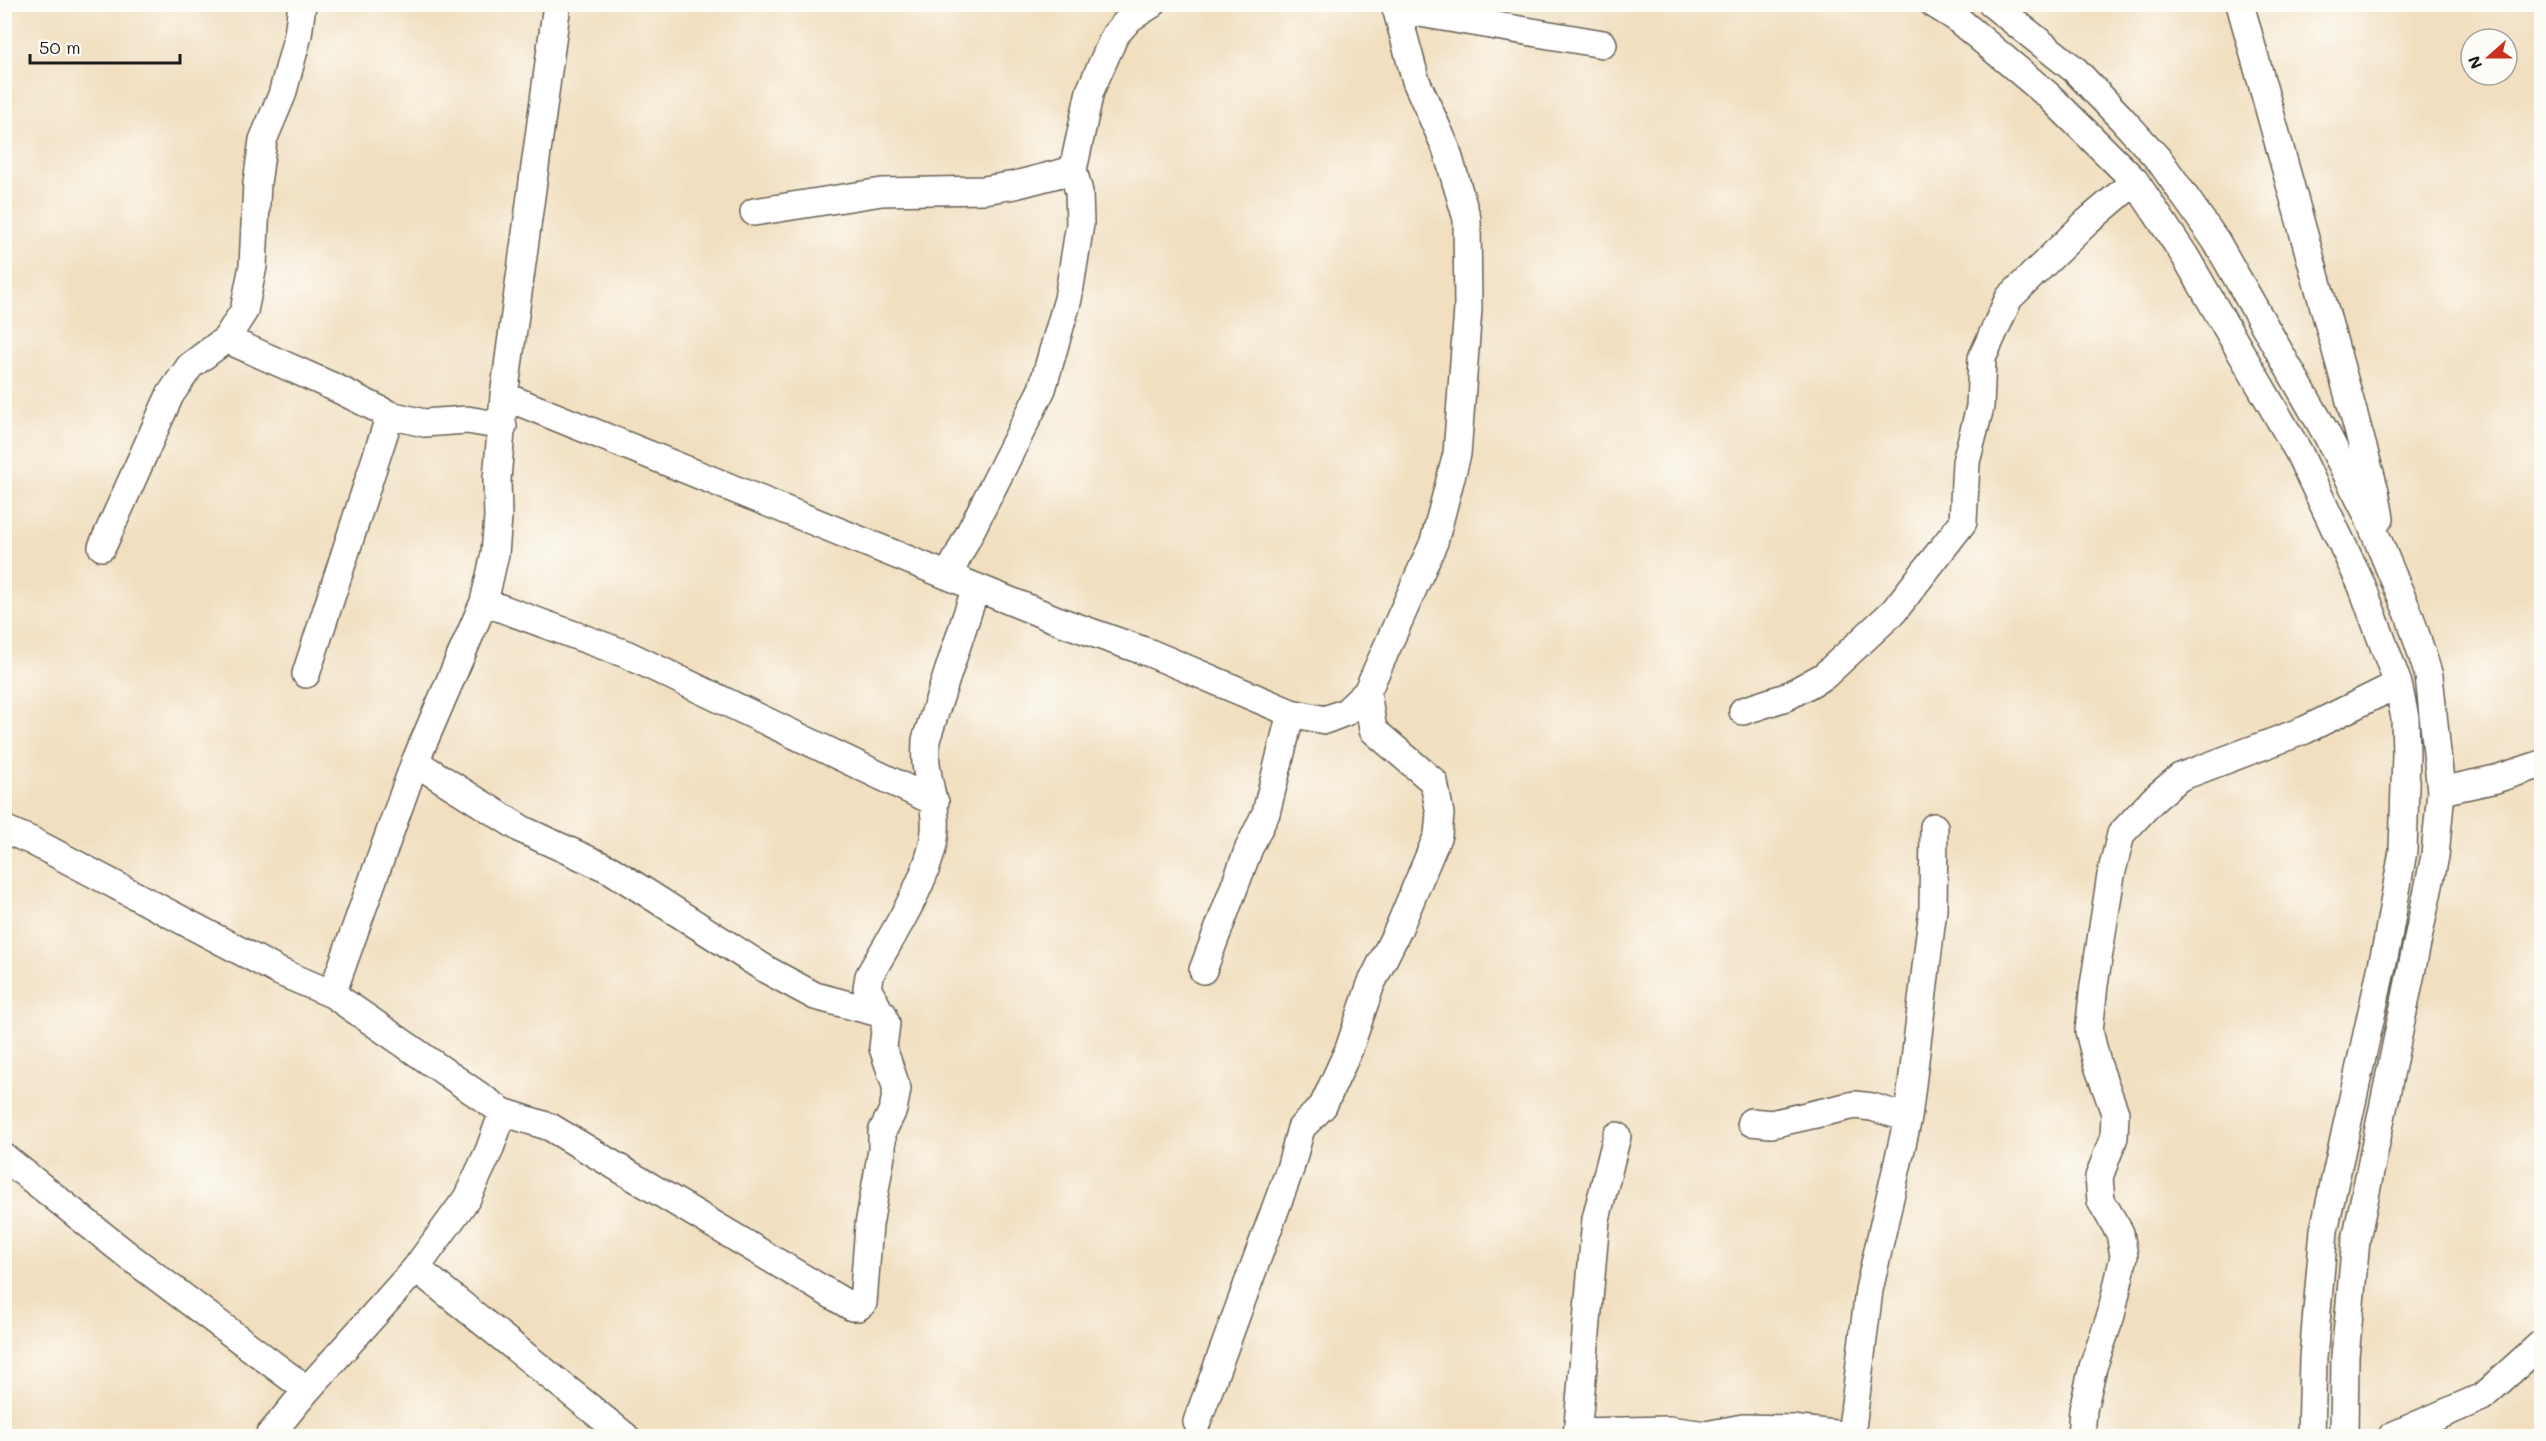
<svg xmlns="http://www.w3.org/2000/svg" width="2546" height="1441" viewBox="0 0 2546 1441" font-family="Mali,sans-serif">
	<style>
		.lines { fill: none; stroke-linecap: round; stroke-linejoin: round }
		.minor-casing { stroke: #676055; stroke-width: 30 }
		.minor { stroke: #fff; stroke-width: 27 }
	</style>
	<rect width="100%" height="100%" fill="#fdfcf7"/>
	<filter id="ink" filterUnits="userSpaceOnUse"><feTurbulence type="fractalNoise" baseFrequency=".0167" numOctaves="2"/><feDisplacementMap in="SourceGraphic" scale="12" xChannelSelector="R" yChannelSelector="G"/><feConvolveMatrix kernelMatrix="1 2 1 2 8 2 1 2 1" color-interpolation-filters="sRGB"/></filter>
	<filter id="wash" filterUnits="userSpaceOnUse"><feTurbulence type="fractalNoise" baseFrequency=".008" numOctaves="4" result="noise"/><feDisplacementMap in="SourceGraphic" scale="24" xChannelSelector="R" yChannelSelector="G"/><feGaussianBlur stdDeviation="1.35" result="paint"/><feColorMatrix in="noise" values="0 0 0 0 0 0 0 0 0 0 0 0 0 0 0 0 0 1.4 0 .05"/><feComposite in="paint" operator="in"/></filter>
	<g filter="url(#wash)">
		<rect width="100%" height="100%" fill="#f1dfc0"/>
	</g>
	<g filter="url(#ink)">
		<g class="lines">
			<defs>
				<path id="minor" d="M1934,4L1955,17L2049,96L2135,181L2185,256L2298,451L2362,586L2398,684L2405,718L2406,753L2403,851L2387,943L2324,1230L2313,1358L2311,1436
					M1992,4L2075,70L2121,118L2160,161L2216,241L2327,435L2366,512L2410,617L2429,676L2441,791L2435,856L2356,1240L2345,1356L2344,1436
					M2240,4L2375,491L2380,518
					M1396,9L1603,44
					M754,212L882,192L984,190L1015,185L1073,170
					M226,339L336,388L390,415L424,423L467,420L503,426
					M504,396L1062,622L1150,653L1291,713L1325,720L1346,712L1367,692L1434,542L1457,454L1468,309L1467,219L1446,148L1416,81L1395,4
					M102,547L170,395L190,366L226,339L244,311L253,266L257,183L263,140L282,95L298,35L302,4
					M948,576L1042,389L1068,299L1080,224L1079,192L1073,170L1090,91L1115,35L1130,18L1152,4
					M484,602L626,654L935,802
					M306,674L390,415
					M1743,711L1786,697L1824,676L1894,611L1963,522L1966,462L1980,407L1982,358L2009,298L2087,222L2135,181
					M415,762L523,830L611,870L767,970L815,996L883,1014
					M2441,791L2496,779L2542,764
					M4,829L32,841L280,972L332,994
					M1203,970L1249,848L1266,813L1291,713
					M503,1112L550,1127L852,1307H858L863,1303L869,1225L882,1150V1132L893,1110L897,1089L883,1048L886,1023L867,988L869,976C891,937 931,877 935,831C937,806 928,786 926,763C925,755 926,747 926,740L976,587
					M1751,1122L1771,1124L1855,1105L1872,1107L1908,1118
					M4,1157L130,1257L307,1390
					M416,1268L625,1436
					M1197,1422L1290,1169L1301,1128L1323,1106L1349,1049L1371,984L1398,930L1438,835L1440,814L1434,782L1373,730L1367,692
					M1578,1432L1669,1430L1706,1435L1743,1428L1792,1429L1851,1436
					M269,1436L307,1390L416,1268L467,1198L489,1151L503,1112L332,994L415,762L484,602L495,554L498,517L497,479L504,396L557,4
					M1577,1436L1596,1219L1617,1136
					M1851,1436L1869,1290L1908,1118L1933,909L1934,827
					M2081,1436L2083,1410L2093,1367L2111,1315L2124,1256L2120,1233L2101,1201L2099,1177L2114,1137L2115,1113L2097,1063L2089,1031L2094,985L2111,875L2121,834L2153,800L2180,777L2305,730L2398,684
					M2392,1436L2482,1397L2542,1343"/>
			</defs>
			<use href="#minor" class="minor-casing"/>
			<use href="#minor" class="minor"/>
		</g>
	</g>
	<rect width="2546" height="1441" fill="none" stroke="#fdfcf7" stroke-width="24"/>
	<g transform="translate(2489 57) rotate(249)"><circle r="28" fill="#fdfcf7" stroke="#a3a29f" stroke-width="1.5"/>
	<path d="M0-4.5L10 22L0 15L-10 22Z" fill="#c8321e"/>
	<text y="-9" font-size="16" font-weight="bold" text-anchor="middle" fill="#1c1c1c">N</text>
	</g>
	<path d="M30 54v9h150v-9" fill="none" stroke="#1c1c1c" stroke-width="3"/>
	<text x="39" y="54" font-size="18" fill="#1c1c1c" stroke="#fdfcf7" stroke-width="4.5" paint-order="stroke">50 m</text>
</svg>
